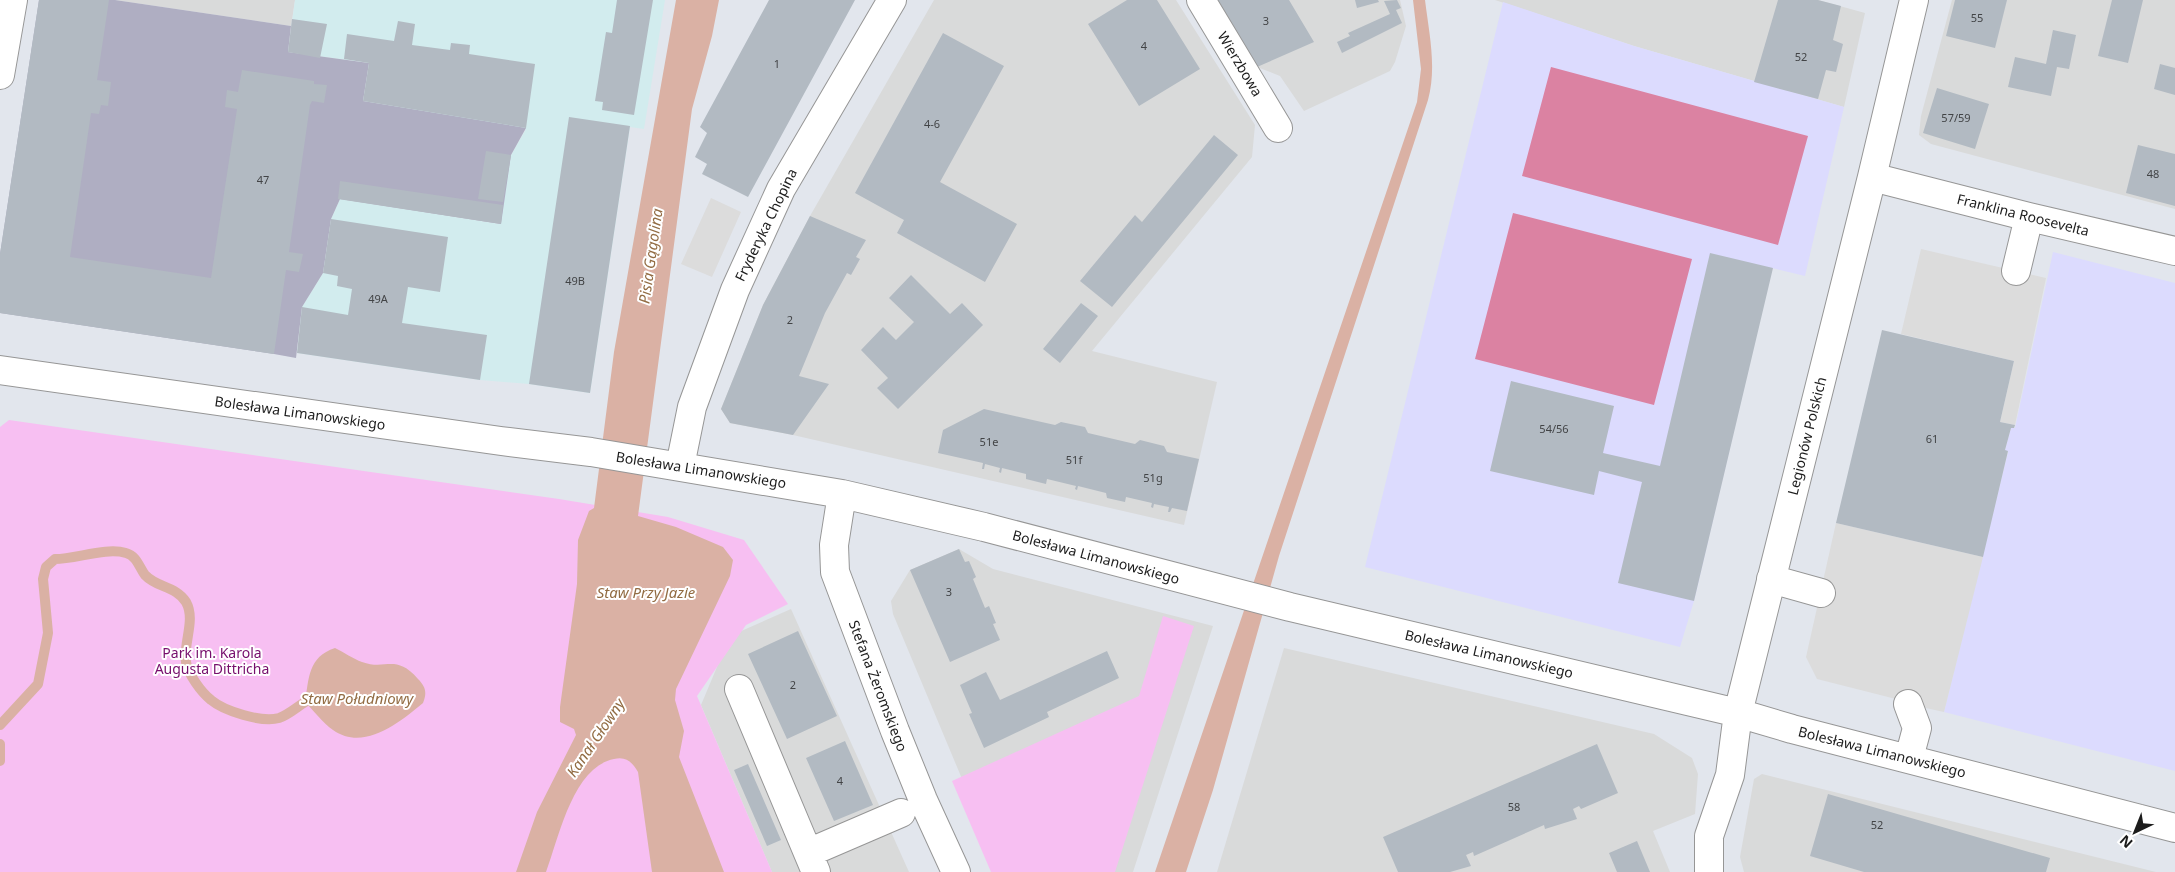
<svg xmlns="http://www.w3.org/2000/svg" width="2175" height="872" viewBox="0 0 2175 872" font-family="'Noto Sans',sans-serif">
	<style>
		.residential { fill: #d9dada }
		.commercial { fill: #d2ecee }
		.education { fill: #dcdbfe }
		.construction { fill: #afaec2 }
		.park { fill: #f7bff2 }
		.pitch { fill: #db82a2 }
		.parking { fill: #dcdcdc }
		.water { fill: #dab1a4 }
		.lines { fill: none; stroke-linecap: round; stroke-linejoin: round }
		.stream { stroke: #dab1a4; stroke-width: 10 }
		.building { fill: #b2bac2 }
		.minor-casing { stroke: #969696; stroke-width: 30 }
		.minor { stroke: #fff; stroke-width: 28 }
		.labels { text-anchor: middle; stroke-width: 4; stroke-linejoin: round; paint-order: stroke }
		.number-label { font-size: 11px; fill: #424446 }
		.street-label { font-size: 14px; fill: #1c1c1c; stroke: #fff }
		.park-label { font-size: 14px; fill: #760e6c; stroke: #fff }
		.water-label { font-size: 15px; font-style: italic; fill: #926c43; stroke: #fff }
	</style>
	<rect width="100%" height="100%" fill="#e2e6ed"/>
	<path class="residential" d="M115,0H295L291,26Z
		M934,0H1176L1255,125L1252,157L1092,351L1217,382L1184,525L793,435L730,423L721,409L763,305L810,216Z
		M1218,0H1400L1406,26L1395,62L1390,71L1304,111L1280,76L1257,67Z
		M1495,0H1818L1865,13L1844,107L1634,46Z
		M1952,0H2175V209L1931,144L1919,135L1921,116Z
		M959,549L993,569L1213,626L1133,872H1001L893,614L891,601L910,570Z
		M791,609L909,872H772L701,705L730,636Z
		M1284,648L1654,734L1692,758L1698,774L1695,814L1653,831L1670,872H1217Z
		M1762,774L2156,872H1744L1740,857L1754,779Z"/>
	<path class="commercial" d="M295,0H665L644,129L630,127L590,393L529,384L480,380L297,353L302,307L323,273L331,219L340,199L500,224L511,155L526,129L363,101L369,63L288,52Z"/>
	<path class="education" d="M1503,2L1634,46L1844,107L1805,276L1772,268L1694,601L1680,647L1365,567Z
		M2053,252L2175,283V771L1944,712L2008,452L2005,450L2011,428H2015Z"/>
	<path class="construction" d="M39,0H115L291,26L288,52L369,63L363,101L526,128L511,155L501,224L340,199L331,219L323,273L302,307L296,358L274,354L0,313V254Z"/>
	<path class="park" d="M9,420L559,499L668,517L744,540L788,604L746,625L697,696L772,872H0V427Z
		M1163,616L1194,626L1115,872H991L952,781L1139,696Z"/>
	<path class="pitch" d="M1551,67L1808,136L1778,245L1522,176Z
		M1513,213L1692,259L1654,405L1475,359Z"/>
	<path class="parking" d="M711,198L741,212L712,277L681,264Z
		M1921,249L2046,278L2015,425L2000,422L2014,361L1901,334Z
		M1836,523L1983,557L1944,712L1908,704L1892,698L1817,679L1806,657Z"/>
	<path class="water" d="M676,0H719L712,36L692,109L638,516L676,527L723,547L733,560L730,576L676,689L675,700L684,731L679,757L724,872H652L638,772C632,762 626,756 614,759C573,767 559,837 546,872H516L537,812L576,735L574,729L560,722V707L577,584L578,540L589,511L594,508L614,352Z
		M1413,0H1425C1429,33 1437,67 1428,100L1279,556L1213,790L1186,872H1155L1417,102L1421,69Z
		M335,648C344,652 353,659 362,662C386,671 395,653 418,679C426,687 427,693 423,703C400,722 364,752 333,730C323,723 314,711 305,702C309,678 308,657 335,648Z"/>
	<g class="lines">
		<path class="stream" d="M0,725L38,684L48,633L43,579L46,567L55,559C76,559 106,547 126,553C137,556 139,567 145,575C157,588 176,586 186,602C196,620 183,643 186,662C188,674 201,692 211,700C224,711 262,723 279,718C288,715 297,707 305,702
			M0,744V761"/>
	</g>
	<path class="building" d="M39,0H109L97,80L111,82L108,106L101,105L99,114L91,113L70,257L211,278L237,109L225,107L227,90L238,92L242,70L314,81V84L327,85L324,103L312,101L310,105L289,252L303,254L299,272L286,270L274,354L0,313V254Z
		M617,0H653L634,115L602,110L603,102L595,101L606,32L612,33Z
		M769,0H855L748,197L702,174L707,164L695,157L707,133L700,127Z
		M1127,0H1157L1200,69L1139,106L1088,24Z
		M1218,0H1289L1314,42L1257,67Z
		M1355,0H1378L1379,2L1357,8Z
		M1397,0L1401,8L1396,10L1402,23L1342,53L1337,42L1350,36L1348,33L1390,14L1384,1Z
		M1778,0H1818L1841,6L1833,40L1843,44L1836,72L1826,70L1818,99L1754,82Z
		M1955,0H2007L1995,48L1946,36Z
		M2112,0H2143L2128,63L2098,56Z
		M292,19L327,24L320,58L288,52Z
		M398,21L415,24L412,45L450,50L451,43L470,45L469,54L535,64L526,128L363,101L369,63L344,59L347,34L394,41Z
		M2053,30L2076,35L2069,69L2057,67L2051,96L2008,87L2015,57L2046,64Z
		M943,33L1004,66L940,182L1017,224L985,282L897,233L904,220L855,193Z
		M2160,64L2175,68V95L2154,89Z
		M1937,88L1989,104L1975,149L1923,133Z
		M569,117L630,126L590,393L529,384Z
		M1214,135L1238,155L1112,307L1080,281L1135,215L1142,222Z
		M2138,145L2175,154V206L2126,193Z
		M486,151L511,155L503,202L478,199Z
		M340,181L503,205L501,224L338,199Z
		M810,216L866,240L856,257L860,259L851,275L847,273L825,313L799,376L829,384L793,435L730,423L721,409L763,305Z
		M331,219L448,237L440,292L408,287L402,323L487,335L480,380L297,353L302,307L348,315L352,289L337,286L338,276L323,273Z
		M1710,253L1773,268L1694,601L1618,583L1642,482L1599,471L1594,495L1490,471L1511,381L1614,406L1603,453L1660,466Z
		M911,275L950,314L962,303L983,325L898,409L877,388L888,378L861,350L883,327L896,340L914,322L889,298Z
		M1081,303L1098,316L1060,363L1043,349Z
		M1882,330L2014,361L2000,422L2015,425L2014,428H2011L2005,450L2008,451L1983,557L1836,523Z
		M984,409L1055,425L1061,422L1085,427L1088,433L1135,444L1140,440L1164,446L1167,452L1199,459L1187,511L1172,508L1170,512H1168L1169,507L1154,504L1153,508L1151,507L1152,503L1126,497L1125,502L1107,498L1106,493L1078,486L1077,490L1075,489L1076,486L1047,479L1046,484L1026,479V474L1002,468L1001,473L999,472L1000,468L985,464L984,469H982L983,463L938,453L943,430Z
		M959,549L965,562L969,561L976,577L973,579L985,608L989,606L996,623L993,624L1000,640L950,662L910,570Z
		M798,631L837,716L787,739L748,654Z
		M1107,651L1119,678L1047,712L1049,717L984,748L969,714L972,713L960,685L986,672L1000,700Z
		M845,741L873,805L834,821L806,758Z
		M1597,744L1618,793L1581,809L1579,806L1573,809L1577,819L1545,829L1544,825L1474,856L1473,852L1466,855L1471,866L1450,872H1398L1383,837Z
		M748,764L781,840L767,846L734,770Z
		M1828,794L2050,858L2046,872H1864L1810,856Z
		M1637,841L1650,872H1617L1609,853Z"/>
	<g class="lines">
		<defs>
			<path id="minor" d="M1201,0L1278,128
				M0,75L13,0
				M1872,177L2029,217L2175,251
				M2016,271L2029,217
				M0,370L501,441L591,452L842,494L984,527L1290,607L1738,713L1792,729L2175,828
				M680,466L692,407L735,290L781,189L892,0
				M842,494L834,545L835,572L895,731L923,800L956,872
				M1771,579L1821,593
				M739,689L816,872
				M1908,704L1917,728L1909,758
				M808,853L901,813
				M1709,872V836L1730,775L1738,713L1872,177L1914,0"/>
		</defs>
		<use href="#minor" class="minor-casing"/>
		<use href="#minor" class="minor"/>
	</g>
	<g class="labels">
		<g class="number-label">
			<text x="1977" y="22">55</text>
			<text x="1266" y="25">3</text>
			<text x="1144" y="50">4</text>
			<text x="1801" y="61">52</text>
			<text x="777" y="68">1</text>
			<text x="1956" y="122">57/59</text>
			<text x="932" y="128">4-6</text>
			<text x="2153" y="178">48</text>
			<text x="263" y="184">47</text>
			<text x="575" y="285">49B</text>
			<text x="378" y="303">49A</text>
			<text x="790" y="324">2</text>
			<text x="1554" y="433">54/56</text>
			<text x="1932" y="443">61</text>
			<text x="989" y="446">51e</text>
			<text x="1074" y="464">51f</text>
			<text x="1153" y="482">51g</text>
			<text x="949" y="596">3</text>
			<text x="793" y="689">2</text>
			<text x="840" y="785">4</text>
			<text x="1514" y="811">58</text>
			<text x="1877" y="829">52</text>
		</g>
		<g class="street-label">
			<text transform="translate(1240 64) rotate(59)" y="5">Wierzbowa</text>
			<text transform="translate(2023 215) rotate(14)" y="5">Franklina Roosevelta</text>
			<text transform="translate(766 225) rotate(-64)" y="5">Fryderyka Chopina</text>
			<text transform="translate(300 413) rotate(8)" y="5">Bolesława Limanowskiego</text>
			<text transform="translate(1807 436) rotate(-76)" y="5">Legionów Polskich</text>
			<text transform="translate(701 470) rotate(9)" y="5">Bolesława Limanowskiego</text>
			<text transform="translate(1096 557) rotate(15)" y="5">Bolesława Limanowskiego</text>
			<text transform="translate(1489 654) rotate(13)" y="5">Bolesława Limanowskiego</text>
			<text transform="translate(878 686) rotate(69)" y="5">Stefana Żeromskiego</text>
			<text transform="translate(1882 752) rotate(14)" y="5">Bolesława Limanowskiego</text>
		</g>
		<g class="park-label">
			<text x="212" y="658">Park im. Karola<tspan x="212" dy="16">Augusta Dittricha</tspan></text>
		</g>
		<g class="water-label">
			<text transform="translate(651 256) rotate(-82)" y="5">Pisia Gągolina</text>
			<text x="646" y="598">Staw Przy Jazie</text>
			<text x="357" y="704">Staw Południowy</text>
			<text transform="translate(596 738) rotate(-56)" y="5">Kanał Głowny</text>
		</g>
	</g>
	<g transform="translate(2135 832) rotate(223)" stroke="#ffffff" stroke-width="4" paint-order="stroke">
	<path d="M0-4L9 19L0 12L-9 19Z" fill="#1c1c1c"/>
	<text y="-8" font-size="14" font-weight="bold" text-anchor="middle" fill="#1c1c1c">N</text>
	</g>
</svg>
